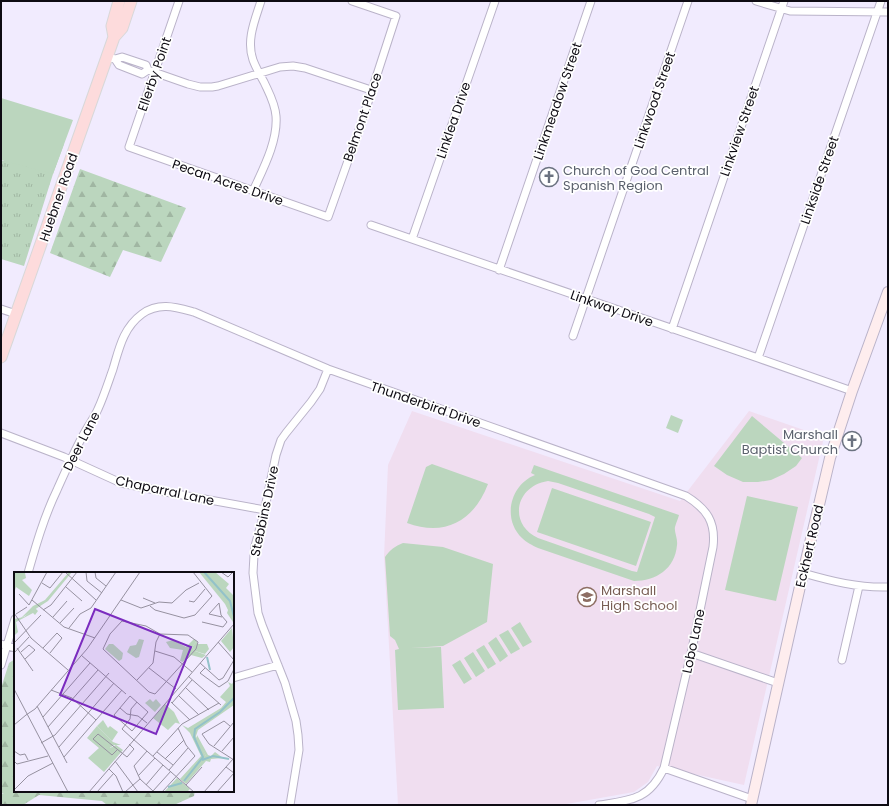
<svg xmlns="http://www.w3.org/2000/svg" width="889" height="806" viewBox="0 0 889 806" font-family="Poppins,sans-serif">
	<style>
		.education { fill: #f0def0 }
		.grass { fill: url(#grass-tufts) }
		.forest { fill: url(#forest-firs) }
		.green { fill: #bbd6be; fill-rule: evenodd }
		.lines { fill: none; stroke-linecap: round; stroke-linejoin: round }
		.street-casing { stroke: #bab3c9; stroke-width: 9 }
		.secondary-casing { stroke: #bab3c9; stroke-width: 12 }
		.primary-casing { stroke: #d8d8d9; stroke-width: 13 }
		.street { stroke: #fff; stroke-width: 7 }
		.secondary { stroke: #feedee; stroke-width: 10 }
		.primary { stroke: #fddbdc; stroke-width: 11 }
		.labels { text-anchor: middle; stroke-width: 3.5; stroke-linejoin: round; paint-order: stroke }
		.street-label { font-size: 13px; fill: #0e0b13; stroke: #fff }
		.worship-label { font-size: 13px; fill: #5b616d; stroke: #fff; text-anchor: start }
		.education-label { font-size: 13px; fill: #785e54; stroke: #fff; text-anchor: start }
		.inset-river { fill: none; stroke: #93c2c9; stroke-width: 2 }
		.inset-road { fill: none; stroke: #9691a0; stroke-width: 1 }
		.view { fill: #7b2cbf; fill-opacity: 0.15; stroke: #7b2cbf; stroke-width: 2 }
		.inset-edge { fill: none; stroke: #0e0b13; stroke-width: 2 }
	</style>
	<defs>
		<pattern id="grass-tufts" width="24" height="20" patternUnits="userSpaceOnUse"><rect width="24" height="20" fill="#bbd6be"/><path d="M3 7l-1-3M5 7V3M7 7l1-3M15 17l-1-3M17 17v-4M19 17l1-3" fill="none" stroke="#a0b6a2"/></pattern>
		<pattern id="forest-firs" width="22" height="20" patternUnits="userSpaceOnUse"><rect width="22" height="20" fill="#bbd6be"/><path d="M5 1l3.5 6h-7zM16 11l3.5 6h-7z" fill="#a0b6a2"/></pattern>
	</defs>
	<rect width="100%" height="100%" fill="#f1ebfe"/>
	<path class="education" d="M412,411L680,501L749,411L824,437L744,785L657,766L648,782L634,792L561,805H398L384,557L388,465Z"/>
	<path class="grass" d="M64,144L53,174L24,266L1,259V160L3,161Z"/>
	<path class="forest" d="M80,169L186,208L161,262L123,250L110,277L50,253Z
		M15,659V791H195L194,796L174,805H107L102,801L39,795L23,805H1V794L4,793H1V688L9,663Z"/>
	<path class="green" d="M1,98L73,120L53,174L1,160Z
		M671,415L683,420L678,433L666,428Z
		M752,416L802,458L796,466L784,474L771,480L758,482H743L727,475L714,466Z
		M432,464L488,484C474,521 445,537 407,523L426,467Z
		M534,465L679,515C678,519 676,523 675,527C674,532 678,539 677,545C675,569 656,581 634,581L538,548C532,545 527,543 522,538C502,519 510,485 535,475L531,473ZM548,481L558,483L649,514L655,517L637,572L632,571L538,538C508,524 515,486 548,481Z
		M552,488L651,522L636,566L537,532Z
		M747,496L798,507L776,601L725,590Z
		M403,543L443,547L493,564L487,622L443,646L411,648L441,647L444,708L398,710L395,650L399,649L395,640L390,636L385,557C390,550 395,546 403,543Z
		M520,622L532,642L523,647L511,628Z
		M508,630L520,649L511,654L499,635Z
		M496,637L508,656L500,662L488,643Z
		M484,645L496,664L488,669L476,650Z
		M473,652L485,671L476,677L464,658Z
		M460,660L472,679L464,684L452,665Z"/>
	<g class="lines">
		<defs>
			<path id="street" d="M179,1L129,147L328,217L359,130L396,16L352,1
				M756,1L790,11L888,12
				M111,58L115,59L119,65L142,74L148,70
				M115,59L122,57L146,65L148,70L188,84L200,87H212L218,86L280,67L293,66L305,68L371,90
				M253,191C263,169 278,141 276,116C275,103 269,93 264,82C260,75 256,68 253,60C246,40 255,20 261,1
				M371,225L758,358L852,391
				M412,239L495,1
				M499,270L591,1
				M1,309L16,314
				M672,329L784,1
				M573,336L688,1
				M758,358L881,1
				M1,433L64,457L121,483L160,491L265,510
				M28,573C36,545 44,517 57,490C66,470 75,449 86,430C90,423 95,416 98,409C104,396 108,383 113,369C119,349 123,328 142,314C159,302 175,307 194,312L328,369L686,496C707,509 716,522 713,547L692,649L664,768C649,800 631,800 599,805
				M803,573C831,581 858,588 888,587
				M1,644L15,648
				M691,653L778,683
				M842,660L859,586
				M1,665L15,619
				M233,678L278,665
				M664,768L752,799
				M290,805L299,750L298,735L296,721L285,683L262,625L258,613L253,573L254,555L255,546L263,517L276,455L281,440L286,433L311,402L320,389L328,369"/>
			<path id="secondary" d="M751,805L803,573L830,458L852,391L888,292"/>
			<path id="primary" d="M114,37L112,26L119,1
				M1,357L107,57L114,37L122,28L131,1"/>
		</defs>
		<use href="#street" class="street-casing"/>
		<use href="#secondary" class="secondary-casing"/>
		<use href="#primary" class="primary-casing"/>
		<use href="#street" class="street"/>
		<use href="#secondary" class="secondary"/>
		<use href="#primary" class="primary"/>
	</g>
	<defs>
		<symbol id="church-ring" viewBox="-11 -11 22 22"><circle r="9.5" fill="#fff" stroke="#6b7280" stroke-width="1.5"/><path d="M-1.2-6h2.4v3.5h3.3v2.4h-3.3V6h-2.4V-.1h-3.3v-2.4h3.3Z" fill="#6b7280"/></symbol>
		<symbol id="school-ring" viewBox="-11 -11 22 22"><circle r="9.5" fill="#fff" stroke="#8d6e63" stroke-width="1.5"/><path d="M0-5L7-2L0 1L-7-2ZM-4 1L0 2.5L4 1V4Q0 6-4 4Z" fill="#8d6e63"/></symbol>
	</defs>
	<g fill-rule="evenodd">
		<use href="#church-ring" x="538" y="166" width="22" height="22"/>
		<use href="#church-ring" x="841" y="430" width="22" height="22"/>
		<use href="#school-ring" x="576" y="586" width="22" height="22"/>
	</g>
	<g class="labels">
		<g class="street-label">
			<text transform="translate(154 74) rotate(-71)" y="5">Ellerby Point</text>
			<text transform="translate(654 100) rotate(-71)" y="5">Linkwood Street</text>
			<text transform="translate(557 101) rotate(-71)" y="5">Linkmeadow Street</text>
			<text transform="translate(362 117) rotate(-71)" y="5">Belmont Place</text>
			<text transform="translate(453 120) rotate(-71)" y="5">Linklea Drive</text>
			<text transform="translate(739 131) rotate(-71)" y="5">Linkview Street</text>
			<text transform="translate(819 180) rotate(-71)" y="5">Linkside Street</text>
			<text transform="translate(228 182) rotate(19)" y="5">Pecan Acres Drive</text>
			<text transform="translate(58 197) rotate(-71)" y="5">Huebner Road</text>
			<text transform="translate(612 308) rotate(19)" y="5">Linkway Drive</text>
			<text transform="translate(426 404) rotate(19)" y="5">Thunderbird Drive</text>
			<text transform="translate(81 441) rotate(-63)" y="5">Deer Lane</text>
			<text transform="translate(165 490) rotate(12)" y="5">Chaparral Lane</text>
			<text transform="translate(264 511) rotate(-78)" y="5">Stebbins Drive</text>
			<text transform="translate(809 546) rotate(-77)" y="5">Eckhert Road</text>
			<text transform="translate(693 641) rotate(-78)" y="5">Lobo Lane</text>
		</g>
		<g class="worship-label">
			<text x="563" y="175">Church of God Central<tspan x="563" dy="15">Spanish Region</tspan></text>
			<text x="838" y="439" text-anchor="end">Marshall<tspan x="838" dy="15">Baptist Church</tspan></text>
		</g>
		<g class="education-label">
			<text x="601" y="595">Marshall<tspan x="601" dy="15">High School</tspan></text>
		</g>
	</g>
	<g transform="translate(14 572)">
		<rect width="220" height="220" fill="#f1ebfe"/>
		<path d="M55,0H58L34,29L6,47L19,34L31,28ZM218,56L220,75L216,80L207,69ZM183,69V72H193L195,77L191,82L181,79L178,75ZM220,109V133L184,158L182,164L192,184V189L172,212L166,207L187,184L176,161L168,153L174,156L207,136L212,130L206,125L216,114L214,110L218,112ZM151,132L160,140L166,152L141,144ZM89,148L94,156L96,154L104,160L98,169L83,154ZM102,173L109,178L90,200L74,186L85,176H96Z" fill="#bbd6be"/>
		<path d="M0,0L11,1L12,6L8,8L18,18L15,24L2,15L0,21ZM185,0H201L215,12L212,16L220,24L219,50L213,41L214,38L211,32ZM21,36L24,39L21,43L19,41L2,50L4,60L0,64V47L10,45ZM180,67L183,69L178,75L181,79L192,83L188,86L177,83L169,90L166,89L169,78L156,76L152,70L159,68L172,75ZM136,127L139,130L142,127L147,133L141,140L131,131ZM83,154L99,170L107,173H100L93,178L85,176L73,166ZM183,163L194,183L197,184L201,180L209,186L197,187L196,190L192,189V184L183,169Z" fill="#bbd6be"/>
		<path d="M125,67L130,68L125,85L122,86L113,80L116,74L122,73ZM95,72H99L109,81L108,87L105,89L91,77ZM144,141L149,145L164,148L154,158L139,146ZM163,206L176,217L173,220H150Z" fill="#bbd6be"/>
		<path class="inset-river" d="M190,0L216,29L220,45M193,85L196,98M188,188L199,184L215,187M170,209L189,185L180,165L181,157L206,140L220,126M154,215L168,211"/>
		<path class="inset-road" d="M51,0L82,28M72,0L73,9L88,21M81,0L82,6L92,14M207,0L214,5L219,0M28,11L36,16L49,0M52,15L68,29M5,22L15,33L33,0M129,26L141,31M18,28L50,55L81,66M107,28L127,36L145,30L158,31L172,18L185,11M175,29L180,30L191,17M136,34L141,38L170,46L181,43L198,24L179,0M29,38L37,33L63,0M0,41L17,66L54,98M2,42L13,35M39,45L53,29M108,49L132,54L146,62L174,63L184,70L182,77L141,122L135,120L89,77L96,62ZM188,50L209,55L213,50L207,43L205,31L195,42L208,45M46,51L60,36M55,56L66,42L77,36L102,0M204,70L220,88M0,71L27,43M3,76L19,99M29,76L43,61L48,66L36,81M141,79L160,85L178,100M7,80L15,73L21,78L11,87M0,81L15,65M67,83L112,122M186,91L205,108L209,106L220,88M135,96L162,117M191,96L186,101L205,115L214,109L220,97M174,104L207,133M123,108L139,91L142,70L146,62M172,116L195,138M0,117L54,220M37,118L58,126L82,148M116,124L134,140L118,159L100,143ZM165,124L185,143M157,130L176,148M158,131L178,108M23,134L53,191M106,136L113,142L124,144L133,151M12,143L21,137L73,77L126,0M29,145L76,91M0,153L12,143M216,154L210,149L188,162L195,172L220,188M34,155L84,98M119,167L108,157L116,147L117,137L123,130M119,167L180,220M27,171L41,163L95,101M200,174L220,150M45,175L100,111M103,178L98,183L79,167L84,162L113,185L120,177L115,172M0,179L6,183L11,182L14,188M133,179L120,194L126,207L139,219L157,199M208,179L220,165M143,180L159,193M139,184L168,152L205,131M50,185L108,118M151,187L170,168M0,189L3,192L34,184M101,189L124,220M95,197L102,204L109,220M155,198L174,176M124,204L141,186M132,213L149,193M172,213L188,195M0,218L14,204L39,191M75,220L220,52M83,220L100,201M111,220L126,207M148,220L181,184L172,173L164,156M190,220L219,187M203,220L220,201L212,195"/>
		<path class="view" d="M81,37L177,75L142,162L46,123Z"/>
		<rect width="220" height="220" class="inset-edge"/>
	</g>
	<rect width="889" height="806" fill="none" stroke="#0e0b13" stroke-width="4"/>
</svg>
